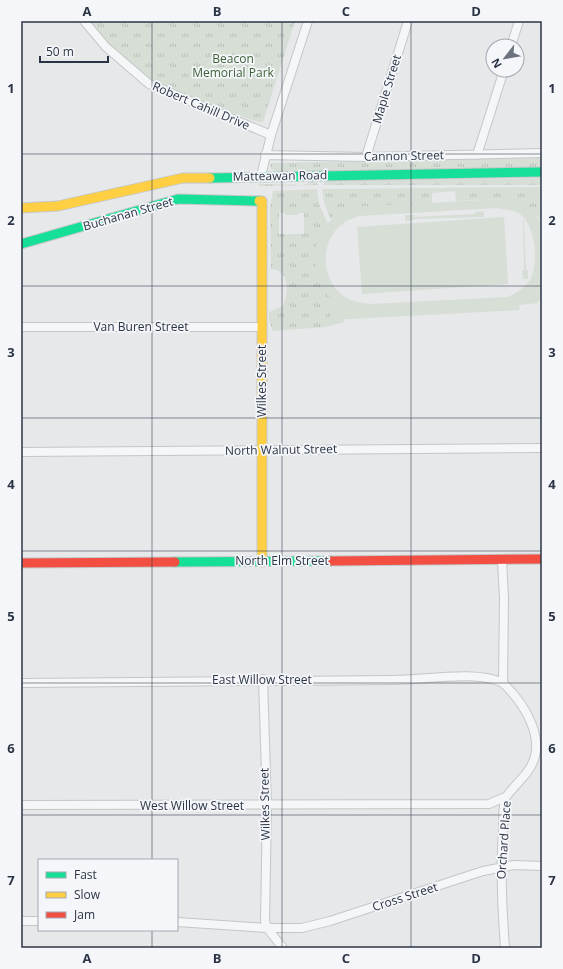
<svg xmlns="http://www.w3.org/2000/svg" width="563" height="969" viewBox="0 0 563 969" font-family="'Open Sans',sans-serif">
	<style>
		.grass { fill: url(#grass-tufts); fill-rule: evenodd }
		.garden { fill: #d6ded6; fill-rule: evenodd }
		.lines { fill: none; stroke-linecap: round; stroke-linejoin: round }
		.street-casing { stroke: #c4c6c8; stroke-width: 10 }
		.fast-casing { stroke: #c4c6c8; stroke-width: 11 }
		.slow-casing { stroke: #c4c6c8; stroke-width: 11 }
		.jam-casing { stroke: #c4c6c8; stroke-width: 11 }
		.street { stroke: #f5f6f7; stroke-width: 8 }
		.fast { stroke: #16e098; stroke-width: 9 }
		.slow { stroke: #ffcf43; stroke-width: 9 }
		.jam { stroke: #f24e42; stroke-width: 9 }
		.grid { fill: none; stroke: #2b3445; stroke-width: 1; stroke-opacity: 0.55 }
		.labels { text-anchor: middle; stroke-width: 3.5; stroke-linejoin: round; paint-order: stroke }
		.park-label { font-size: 12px; fill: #3f6138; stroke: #f4f6f9 }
		.street-label { font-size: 12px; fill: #2b3445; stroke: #f4f6f9 }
		.neatline { fill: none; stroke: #2b3445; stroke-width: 1.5 }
		.grid-label { font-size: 13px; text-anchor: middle; font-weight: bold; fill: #2b3445 }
	</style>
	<defs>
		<pattern id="grass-tufts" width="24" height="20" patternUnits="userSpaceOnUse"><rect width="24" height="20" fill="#d6ded6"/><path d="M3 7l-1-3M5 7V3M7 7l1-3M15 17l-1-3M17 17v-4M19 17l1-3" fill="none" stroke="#b8bfb9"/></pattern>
	</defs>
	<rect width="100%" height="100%" fill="#e6e8ea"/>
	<path class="grass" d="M84,21H295L263,122H258L149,84Z
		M542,158V167L277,172L271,169L270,163Z
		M542,178V185H323L326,181Z
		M310,182H316L318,185L259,186V184H262L304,185Z
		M542,187V223L538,217L503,199L456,201L455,191L432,193V203L357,207L343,212L331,220L324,202L322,189Z
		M317,189L319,204L328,224L321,235L314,257L339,305L331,320L343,319L344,322L326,327L273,331L269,320V312L283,306C289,292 290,270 271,269L270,208L273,191ZM279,213H285L286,215H298V213H304V234H279Z
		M542,285V299L537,303L519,305L530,298Z"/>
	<path class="garden" d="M503,199L526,206L542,223V285L530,298L519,305L520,310L331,320L329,307L339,305C312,286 305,243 332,219C339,213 348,210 357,207ZM497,208C505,210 515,210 521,215C536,227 539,264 530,280C525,288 516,293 508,297L372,304C362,303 353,302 345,297C319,279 319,239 345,222C349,219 355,218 359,216Z
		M484,211V217L414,219V220L405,221V215H414V217L475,214V212Z
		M504,217L508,284L362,294L357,227Z
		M523,220H524L526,270H528V279H523L522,270H524Z"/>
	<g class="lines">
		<defs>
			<path id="street" d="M84,21L106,47L149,84L271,135
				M511,46L519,21
				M265,155L366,157L542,153
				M477,155L504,70
				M366,157L408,21
				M261,176L271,135L308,21
				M21,327H262
				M21,452L542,448
				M502,560L504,598L503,683C525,704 549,742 528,771C524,777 506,795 505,799C503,808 503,820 503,829C500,869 502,908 505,948
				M263,679L267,806L265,921L267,928L283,948
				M21,683C146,681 270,680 394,680C425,680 477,670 503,683
				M21,805L489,804L505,797
				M21,921H39
				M177,922L267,928H302L330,921L483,871L514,865L542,866"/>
			<path id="fast" d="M210,178L542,172
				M21,244L178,199L259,201
				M175,562L331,561"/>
			<path id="slow" d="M259,201H262V562
				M21,208L58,206L183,178H210"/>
			<path id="jam" d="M331,561L542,559
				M21,563L175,562"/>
		</defs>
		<use href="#street" class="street-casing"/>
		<use href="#fast" class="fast-casing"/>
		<use href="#slow" class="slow-casing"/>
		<use href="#jam" class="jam-casing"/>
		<use href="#street" class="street"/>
		<use href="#fast" class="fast"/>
		<use href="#slow" class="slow"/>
		<use href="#jam" class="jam"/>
	</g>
	<path class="grid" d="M152,21V860M282,21V948M411,21V948M21,154H542M21,286H542M21,418H542M21,551H542M21,683H542M21,815H542M152,930V948"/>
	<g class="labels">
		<g class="park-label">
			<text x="233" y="63">Beacon<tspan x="233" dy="14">Memorial Park</tspan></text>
		</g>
		<g class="street-label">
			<text transform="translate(387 89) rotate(-73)" y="4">Maple Street</text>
			<text transform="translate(201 106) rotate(23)" y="4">Robert Cahill Drive</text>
			<text transform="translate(404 156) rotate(-1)" y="4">Cannon Street</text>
			<text transform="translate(280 176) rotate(-1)" y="4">Matteawan Road</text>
			<text transform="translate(128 214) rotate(-16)" y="4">Buchanan Street</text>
			<text x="141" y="331">Van Buren Street</text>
			<text transform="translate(262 381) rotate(-90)" y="4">Wilkes Street</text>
			<text transform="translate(281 450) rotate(-1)" y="4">North Walnut Street</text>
			<text x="282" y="565">North Elm Street</text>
			<text x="262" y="684">East Willow Street</text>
			<text transform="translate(265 804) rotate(-91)" y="4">Wilkes Street</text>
			<text x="192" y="810">West Willow Street</text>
			<text transform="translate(504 840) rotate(-86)" y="4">Orchard Place</text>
			<text transform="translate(405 897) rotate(-18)" y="4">Cross Street</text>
		</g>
	</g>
	<rect width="563" height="969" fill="none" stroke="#f4f6f9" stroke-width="44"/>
	<rect x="38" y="859" width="140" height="72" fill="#f4f6f9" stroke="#a4a8b1"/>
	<rect x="46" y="872" width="20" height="6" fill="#16e098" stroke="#a4a8b1"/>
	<text x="74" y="879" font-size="12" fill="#2b3445">Fast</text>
	<rect x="46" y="892" width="20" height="6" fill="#ffcf43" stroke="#a4a8b1"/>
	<text x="74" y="899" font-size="12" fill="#2b3445">Slow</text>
	<rect x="46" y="912" width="20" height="6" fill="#f24e42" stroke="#a4a8b1"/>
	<text x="74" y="919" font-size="12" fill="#2b3445">Jam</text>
	<g transform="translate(505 58) rotate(239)"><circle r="19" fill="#f4f6f9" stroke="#a4a8b1"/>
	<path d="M0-3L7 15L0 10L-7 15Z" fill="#6c737f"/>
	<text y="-6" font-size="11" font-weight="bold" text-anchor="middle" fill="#2b3445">N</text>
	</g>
	<path d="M40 56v6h68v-6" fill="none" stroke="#2b3445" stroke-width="2"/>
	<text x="46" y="56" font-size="12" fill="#2b3445" stroke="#f4f6f9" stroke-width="3" paint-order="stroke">50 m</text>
	<rect x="22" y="22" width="519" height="925" class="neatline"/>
	<g class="grid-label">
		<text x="87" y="16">A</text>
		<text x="217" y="16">B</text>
		<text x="346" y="16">C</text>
		<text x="476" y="16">D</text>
		<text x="11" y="93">1</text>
		<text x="552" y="93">1</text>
		<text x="11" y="225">2</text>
		<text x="552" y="225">2</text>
		<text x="11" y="357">3</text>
		<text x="552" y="357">3</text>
		<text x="11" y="489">4</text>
		<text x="552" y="489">4</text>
		<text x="11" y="621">5</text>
		<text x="552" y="621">5</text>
		<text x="11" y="753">6</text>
		<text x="552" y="753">6</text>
		<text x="11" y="885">7</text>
		<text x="552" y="885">7</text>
		<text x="87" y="963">A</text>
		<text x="217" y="963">B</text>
		<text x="346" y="963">C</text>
		<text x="476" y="963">D</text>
	</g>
</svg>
